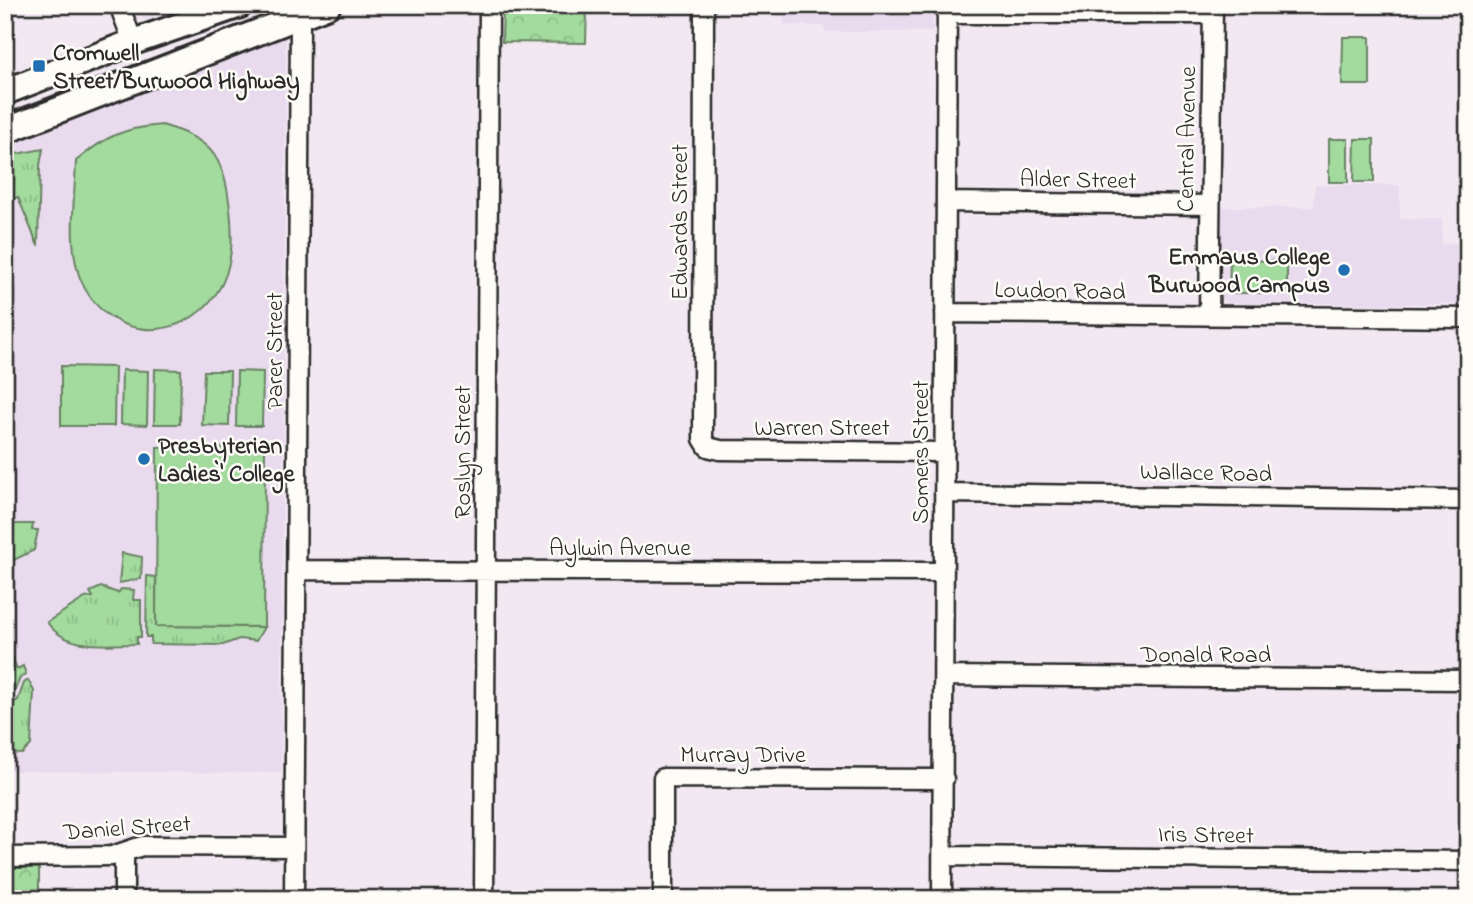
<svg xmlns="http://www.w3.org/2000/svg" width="1473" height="904" viewBox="0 0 1473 904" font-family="'Indie Flower',sans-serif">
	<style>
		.built { fill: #eadaee }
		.grass { fill: url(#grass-tufts); stroke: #678264; stroke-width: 2 }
		.forest { fill: url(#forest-crowns); stroke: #678264; stroke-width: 2 }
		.pitch { fill: #a3da9d; stroke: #678264; stroke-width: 2 }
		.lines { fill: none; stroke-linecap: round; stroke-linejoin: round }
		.minor-casing { stroke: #2b2b2b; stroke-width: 23 }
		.highway-casing { stroke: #2b2b2b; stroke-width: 30 }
		.minor { stroke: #fdfcf7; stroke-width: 18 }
		.highway { stroke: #fdfcf7; stroke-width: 24 }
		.tram { stroke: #2b2b2b; stroke-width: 2 }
		.poi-dot { fill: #1f6fb2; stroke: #fdfcf7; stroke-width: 2.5 }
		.labels { text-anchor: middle; stroke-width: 5; stroke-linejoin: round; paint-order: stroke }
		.poi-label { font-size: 24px; font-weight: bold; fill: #2b2b2b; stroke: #fdfcf7; text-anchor: start }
		.street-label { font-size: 24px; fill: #2b2b2b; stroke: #fdfcf7 }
	</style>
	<defs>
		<pattern id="grass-tufts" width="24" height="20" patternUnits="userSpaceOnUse" patternTransform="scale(1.75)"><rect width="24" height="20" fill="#a3da9d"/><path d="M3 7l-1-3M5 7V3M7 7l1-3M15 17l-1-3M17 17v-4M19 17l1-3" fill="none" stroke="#8cbb87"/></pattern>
		<pattern id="forest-crowns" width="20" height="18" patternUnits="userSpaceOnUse" patternTransform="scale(1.75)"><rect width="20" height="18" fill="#a3da9d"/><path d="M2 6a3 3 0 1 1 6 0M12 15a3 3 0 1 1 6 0" fill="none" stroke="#8cbb87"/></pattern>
	</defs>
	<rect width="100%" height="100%" fill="#f2e8f2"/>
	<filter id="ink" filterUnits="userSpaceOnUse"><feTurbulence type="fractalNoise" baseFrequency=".0143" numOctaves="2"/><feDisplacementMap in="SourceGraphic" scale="14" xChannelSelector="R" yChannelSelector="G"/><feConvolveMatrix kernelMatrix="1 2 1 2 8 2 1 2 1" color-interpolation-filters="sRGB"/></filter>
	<g filter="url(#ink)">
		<path class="built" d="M138,5H187L144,20Z
			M588,5H690V11L588,9Z
			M783,5H933V32H825L824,26L784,25Z
			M282,35L286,38L281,773L5,771V146Z
			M1315,185H1400V219H1442V244L1468,243V304L1227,303L1219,295L1221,207H1314Z"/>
		<path class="grass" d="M43,149L40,165L38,246L18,197L5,202V156Z
			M5,524H33L32,530H38L34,550L12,561L5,546Z
			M122,553L142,557L141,579L119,583Z
			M147,576L156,577V626L264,627L256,641L239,639L223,645L151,644V637H146Z
			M101,587L118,593L121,589L134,590L133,600H141V637H137V644C107,644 66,651 47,622L85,598L93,597L90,592Z
			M10,652L17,669L23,666L26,674L20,678L11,699L5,701V655Z
			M28,680L34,691L31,745L22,754L6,753L10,739L5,707L18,700L24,683Z"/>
		<path class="forest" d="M503,5H587L586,43L502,42Z
			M5,868H39V899H5Z"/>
		<path class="pitch" d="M1343,37H1370V85H1342Z
			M162,125C207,138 223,153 229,201C233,231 235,268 216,294C178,347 104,339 80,278C67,242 75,198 76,161C106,136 123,128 162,125Z
			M1329,139H1348V182H1329Z
			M1355,139H1374V182H1354Z
			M1230,260L1287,261V293H1229Z
			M61,366L115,367L114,426H61Z
			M155,369L181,370L180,424H154Z
			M122,370L148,371L147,425L121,424Z
			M204,371H230L229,426L202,425Z
			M237,371L263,372L262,426H236Z
			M157,447L265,448L264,627L156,626Z"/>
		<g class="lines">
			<defs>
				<path id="minor" d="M119,5L133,42
					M704,5L703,439L708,447L720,450L945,452
					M947,14H1213
					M946,202L1210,205
					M945,313L1468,318
					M1209,316L1213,5
					M944,493L1468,500
					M297,570L944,572
					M944,676L1468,680
					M943,856L1468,861
					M5,857L112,856L142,846L294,847
					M124,899V854
					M294,899L300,24L298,15
					M484,899L489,5
					M663,899V778L944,779
					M942,899L947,5"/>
				<path id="highway" d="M5,92L133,42L240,5
					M5,131L328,5"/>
			</defs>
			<use href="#minor" class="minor-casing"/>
			<use href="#highway" class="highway-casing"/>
			<use href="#minor" class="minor"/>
			<use href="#highway" class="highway"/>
			<path class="tram" d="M5,114L292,5"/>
		</g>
	</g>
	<g class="poi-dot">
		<rect x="32" y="59" width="14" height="14" rx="3.5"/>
		<circle cx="1344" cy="270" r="7"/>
		<circle cx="144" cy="459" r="7"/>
	</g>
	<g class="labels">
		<g class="poi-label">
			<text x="53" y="60">Cromwell<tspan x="53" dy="28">Street/Burwood Highway</tspan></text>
			<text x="1330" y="264" text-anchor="end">Emmaus College<tspan x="1330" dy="28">Burwood Campus</tspan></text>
			<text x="158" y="453">Presbyterian<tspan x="158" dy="28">Ladies' College</tspan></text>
		</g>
		<g class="street-label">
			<text transform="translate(1186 139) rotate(-89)" y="8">Central Avenue</text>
			<text transform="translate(1078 179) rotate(1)" y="8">Alder Street</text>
			<text transform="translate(679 222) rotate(-90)" y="8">Edwards Street</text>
			<text transform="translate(1060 290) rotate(1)" y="8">Loudon Road</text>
			<text transform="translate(274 351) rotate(-90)" y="8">Parer Street</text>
			<text x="822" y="435">Warren Street</text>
			<text transform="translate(462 452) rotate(-90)" y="8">Roslyn Street</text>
			<text transform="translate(920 452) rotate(-90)" y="8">Somers Street</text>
			<text transform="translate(1206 472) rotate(1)" y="8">Wallace Road</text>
			<text x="620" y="555">Aylwin Avenue</text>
			<text x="1206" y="662">Donald Road</text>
			<text x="743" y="762">Murray Drive</text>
			<text transform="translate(127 827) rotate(-4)" y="8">Daniel Street</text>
			<text transform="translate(1206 834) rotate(1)" y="8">Iris Street</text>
		</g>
	</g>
	<rect width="1473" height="904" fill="none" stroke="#fdfcf7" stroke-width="28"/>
	<rect x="14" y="14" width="1445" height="876" fill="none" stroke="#2b2b2b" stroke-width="2.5" filter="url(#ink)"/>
</svg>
